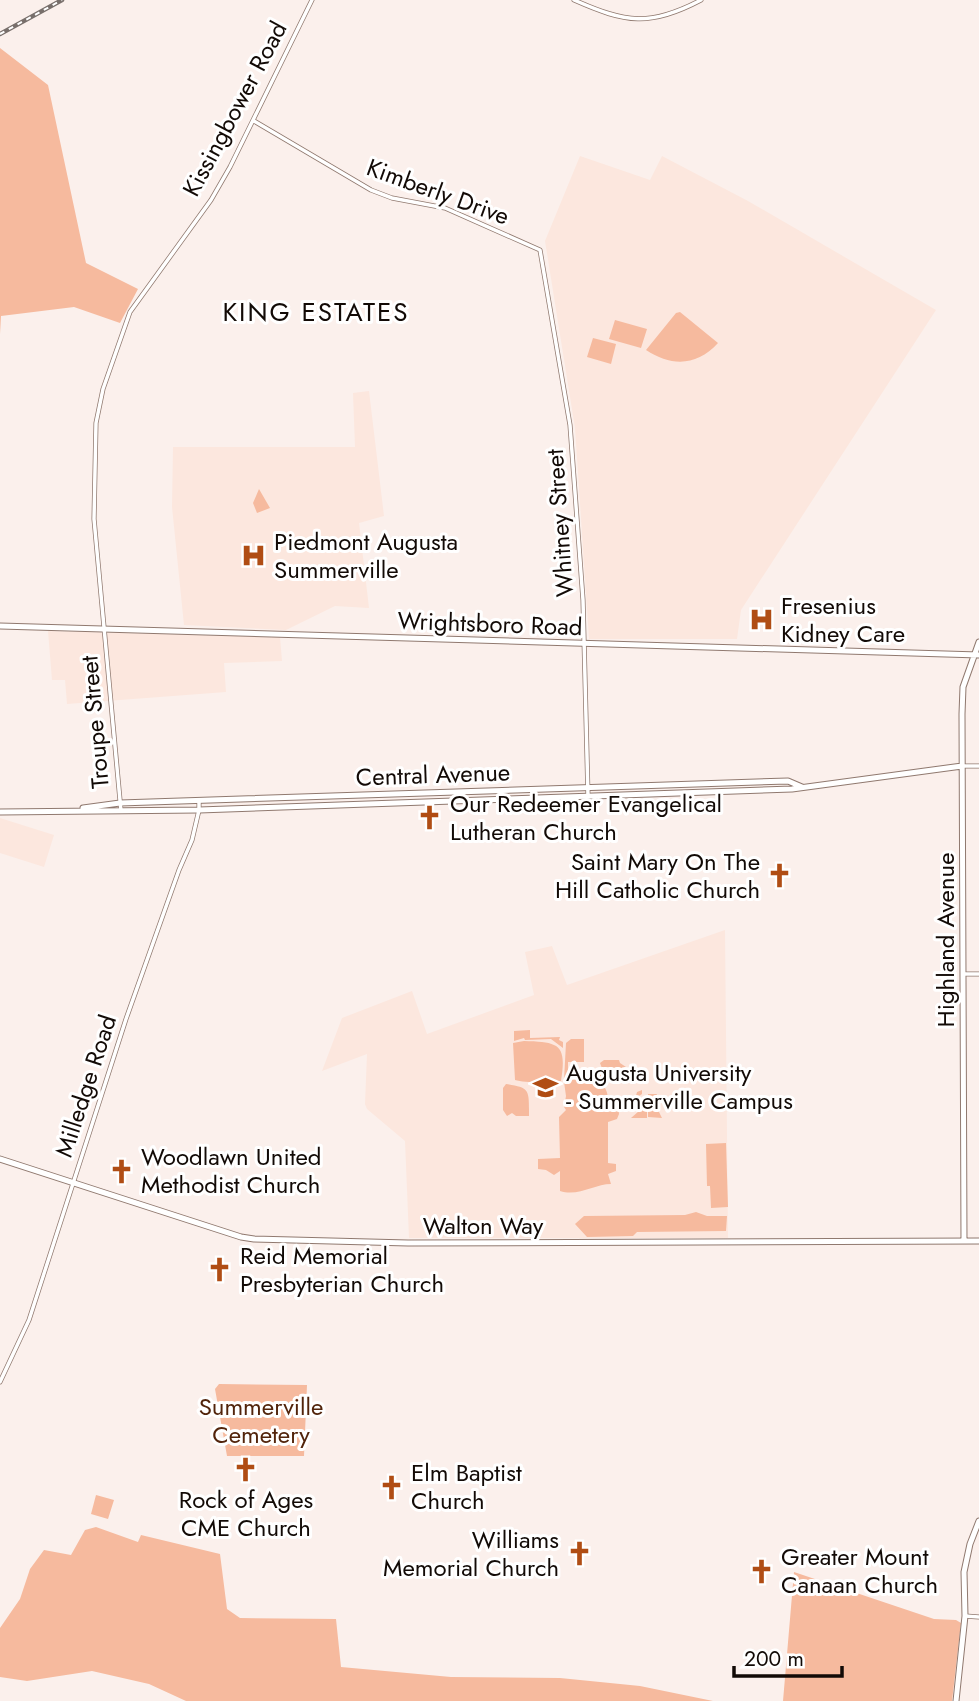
<svg xmlns="http://www.w3.org/2000/svg" width="979" height="1701" viewBox="0 0 979 1701" font-family="Jost,sans-serif">
	<style>
		.built { fill: #fce7de }
		.green { fill: #f6ba9e }
		.lines { fill: none; stroke-linecap: round; stroke-linejoin: round }
		.minor-casing { stroke: #90796f; stroke-width: 5 }
		.major-casing { stroke: #90796f; stroke-width: 7 }
		.minor { stroke: #fff; stroke-width: 3.5 }
		.major { stroke: #fff; stroke-width: 5 }
		.rail-casing { stroke: #786f6b; stroke-width: 4.5 }
		.rail { stroke: #fff; stroke-width: 2; stroke-dasharray: 5; stroke-linecap: butt }
		.labels { text-anchor: middle; stroke-width: 6; stroke-linejoin: round; paint-order: stroke }
		.street-label { font-size: 24px; fill: #120a06; stroke: #fff }
		.poi-label { font-size: 24px; fill: #120a06; stroke: #fff; text-anchor: start }
		.park-label { font-size: 24px; fill: #52240b; stroke: #fff }
		.neighbourhood-label { font-size: 26px; letter-spacing: 2px; fill: #120a06; stroke: #fff }
	</style>
	<rect width="100%" height="100%" fill="#fbf0ec"/>
	<path class="built" d="M580,156L650,180L662,156L748,201L936,310L741,610L737,639H589L575,428L545,241Z
		M369,391L384,516L359,523L369,608L335,606L286,630L184,625L172,507L173,447H355L353,393Z
		M48,631L280,637L282,661L224,663L226,692L67,704L65,680H52Z
		M0,818L54,835L44,867L0,853Z
		M725,930L728,1238H409L405,1141L367,1109L365,1104L367,1054L322,1071L342,1018L412,991L427,1034L534,995L525,952L552,946L567,985Z"/>
	<path class="green" d="M0,48L48,85L86,263L138,289L120,323L74,307L1,316L0,334Z
		M680,312L718,343C697,366 672,367 646,350L676,313Z
		M615,320L647,329L641,348L609,339Z
		M593,338L616,344L611,364L587,357Z
		M259,489L270,508L257,513L253,503Z
		M530,1030V1038L560,1037L559,1040L563,1042V1048L551,1039L525,1040L524,1038L514,1041V1031Z
		M571,1039H584V1062H568V1078L564,1080L566,1043Z
		M524,1041C559,1042 567,1044 561,1081C551,1083 524,1083 515,1080L513,1043Z
		M604,1060H619L620,1063L626,1067V1077L607,1076L603,1082L598,1079L603,1071L600,1063Z
		M569,1080C586,1080 607,1076 608,1099L618,1105L619,1114L617,1119L608,1122V1163L616,1164V1171L608,1174L611,1184C595,1184 578,1197 560,1191V1171L554,1175L546,1170L538,1169V1159L560,1158L559,1117L566,1110L564,1107L566,1096L564,1082Z
		M506,1084C530,1088 529,1089 529,1116H516L512,1113L507,1116L503,1110V1088Z
		M642,1090V1094L639,1096L641,1100L648,1099V1094H657L652,1103L660,1104L659,1112L662,1118L648,1117V1103H650H645H647V1118H631L639,1111L631,1103H634L637,1092Z
		M726,1143L728,1207L711,1208L710,1186H707L706,1144Z
		M696,1212L707,1216H727L726,1231L637,1232L633,1236L587,1237L575,1224L584,1216L685,1215Z
		M219,1384L307,1385L304,1456H227L215,1389Z
		M96,1495L114,1500L108,1519L91,1514Z
		M96,1527L138,1542L141,1535L220,1554L227,1609L240,1618L336,1619L341,1667L451,1677L560,1678L640,1686L713,1701H186L149,1684L92,1671L27,1681L0,1677V1628L20,1599L30,1569L44,1550L71,1555L85,1530Z
		M794,1572L934,1619L956,1620L961,1623L952,1701H783Z"/>
	<g class="lines">
		<defs>
			<path id="minor" d="M574,0C626,23 650,27 701,0
				M254,121L371,190L392,198L445,208L540,250L570,425L583,600L588,796
				M962,766H979
				M121,811L94,519L96,423L103,389L130,312L211,200L230,167L312,0
				M964,974H979
				M0,1382L29,1320L126,1019L179,870L192,840L199,810V801
				M965,1616L979,1617"/>
			<path id="major" d="M0,626L979,655
				M83,808L120,803L788,781L802,787
				M0,812L199,810L792,789L962,766
				M0,1159L241,1237L254,1239L408,1243L979,1241
				M964,1240L962,714L963,687L979,642
				M956,1701L965,1616L964,1572L970,1544L979,1521"/>
		</defs>
		<use href="#minor" class="minor-casing"/>
		<use href="#major" class="major-casing"/>
		<use href="#minor" class="minor"/>
		<use href="#major" class="major"/>
		<defs>
			<path id="rail" d="M0,34L62,0"/>
		</defs>
		<use href="#rail" class="rail-casing"/>
		<use href="#rail" class="rail"/>
	</g>
	<defs>
		<symbol id="hospital-bare" viewBox="-9 -9 18 18"><path d="M-5-5h3v3.5h4V-5h3V5h-3V1.5h-4V5h-3Z" fill="#b04d14" stroke="#fff" stroke-width="2.5" paint-order="stroke"/></symbol>
		<symbol id="church-bare" viewBox="-9 -9 18 18"><path d="M-1.2-6h2.4v3.5h3.3v2.4h-3.3V6h-2.4V-.1h-3.3v-2.4h3.3Z" fill="#b04d14" stroke="#fff" stroke-width="2.5" paint-order="stroke"/></symbol>
		<symbol id="university-bare" viewBox="-9 -9 18 18"><path d="M0-5L7-2L0 1L-7-2ZM-4 1L0 2.5L4 1V4Q0 6-4 4Z" fill="#b04d14" stroke="#fff" stroke-width="2.5" paint-order="stroke"/></symbol>
	</defs>
	<g fill-rule="evenodd">
		<use href="#hospital-bare" x="236" y="538" width="35" height="35"/>
		<use href="#hospital-bare" x="744" y="602" width="35" height="35"/>
		<use href="#church-bare" x="412" y="800" width="35" height="35"/>
		<use href="#church-bare" x="762" y="858" width="35" height="35"/>
		<use href="#university-bare" x="528" y="1070" width="35" height="35"/>
		<use href="#church-bare" x="104" y="1154" width="35" height="35"/>
		<use href="#church-bare" x="202" y="1252" width="35" height="35"/>
		<use href="#church-bare" x="228" y="1452" width="35" height="35"/>
		<use href="#church-bare" x="374" y="1470" width="35" height="35"/>
		<use href="#church-bare" x="562" y="1536" width="35" height="35"/>
		<use href="#church-bare" x="744" y="1554" width="35" height="35"/>
	</g>
	<g class="labels">
		<g class="street-label">
			<text transform="translate(235 109) rotate(-62)" y="8">Kissingbower Road</text>
			<text transform="translate(438 192) rotate(20)" y="8">Kimberly Drive</text>
			<text transform="translate(560 523) rotate(-94)" y="8">Whitney Street</text>
			<text transform="translate(490 624) rotate(2)" y="8">Wrightsboro Road</text>
			<text transform="translate(95 722) rotate(-95)" y="8">Troupe Street</text>
			<text transform="translate(433 775) rotate(-2)" y="8">Central Avenue</text>
			<text transform="translate(946 940) rotate(-90)" y="8">Highland Avenue</text>
			<text transform="translate(86 1086) rotate(-72)" y="8">Milledge Road</text>
			<text x="483" y="1234">Walton Way</text>
		</g>
		<g class="poi-label">
			<text x="274" y="550">Piedmont Augusta<tspan x="274" dy="28">Summerville</tspan></text>
			<text x="781" y="614">Fresenius<tspan x="781" dy="28">Kidney Care</tspan></text>
			<text x="450" y="812">Our Redeemer Evangelical<tspan x="450" dy="28">Lutheran Church</tspan></text>
			<text x="760" y="870" text-anchor="end">Saint Mary On The<tspan x="760" dy="28">Hill Catholic Church</tspan></text>
			<text x="566" y="1081">Augusta University<tspan x="566" dy="28">- Summerville Campus</tspan></text>
			<text x="141" y="1165">Woodlawn United<tspan x="141" dy="28">Methodist Church</tspan></text>
			<text x="240" y="1264">Reid Memorial<tspan x="240" dy="28">Presbyterian Church</tspan></text>
			<text x="411" y="1481">Elm Baptist<tspan x="411" dy="28">Church</tspan></text>
			<text x="246" y="1508" text-anchor="middle">Rock of Ages<tspan x="246" dy="28">CME Church</tspan></text>
			<text x="559" y="1548" text-anchor="end">Williams<tspan x="559" dy="28">Memorial Church</tspan></text>
			<text x="781" y="1565">Greater Mount<tspan x="781" dy="28">Canaan Church</tspan></text>
		</g>
		<g class="park-label">
			<text x="261" y="1415">Summerville<tspan x="261" dy="28">Cemetery</tspan></text>
		</g>
		<g class="neighbourhood-label">
			<text x="316" y="321">KING ESTATES</text>
		</g>
	</g>
	<path d="M734 1666v10h108v-10" fill="none" stroke="#120a06" stroke-width="3.5"/>
	<text x="744" y="1666" font-size="21" fill="#120a06" stroke="#ffffff" stroke-width="5" paint-order="stroke">200 m</text>
</svg>
